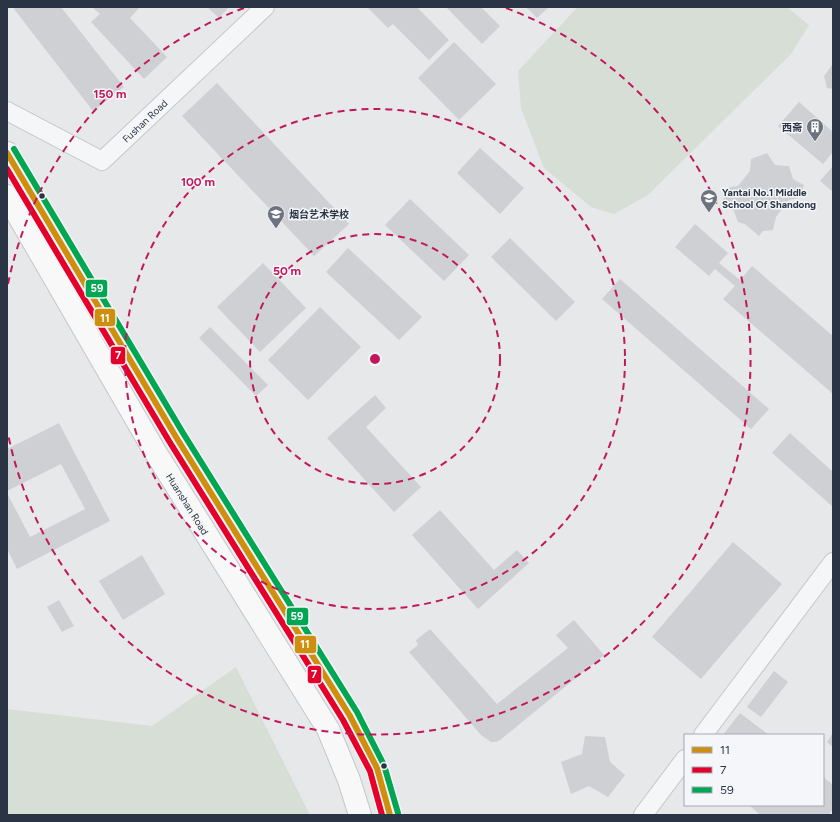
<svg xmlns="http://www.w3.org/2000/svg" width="840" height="822" viewBox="0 0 840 822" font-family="Figtree,'Noto Sans SC',sans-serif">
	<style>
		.green { fill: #d6ded6 }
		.building { fill: #ced0d3 }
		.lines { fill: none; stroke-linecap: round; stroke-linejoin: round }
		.street-casing { stroke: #c4c6c8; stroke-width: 20 }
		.secondary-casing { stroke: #c4c6c8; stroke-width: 24 }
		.street { stroke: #f5f6f7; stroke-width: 18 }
		.secondary { stroke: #f8f8f8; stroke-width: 22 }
		.bus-1-casing { stroke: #f4f6f9; stroke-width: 9 }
		.bus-2-casing { stroke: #f4f6f9; stroke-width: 9 }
		.bus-3-casing { stroke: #f4f6f9; stroke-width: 9 }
		.bus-1 { stroke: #ce8f0e; stroke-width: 6 }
		.bus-2 { stroke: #e4002b; stroke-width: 6 }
		.bus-3 { stroke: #00a651; stroke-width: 6 }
		.ring { fill: none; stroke: #c2185b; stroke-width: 2; stroke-dasharray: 7 5 }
		.bus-dot { fill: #2b3445; stroke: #f4f6f9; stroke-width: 1.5 }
		.labels { text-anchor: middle; stroke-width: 3; stroke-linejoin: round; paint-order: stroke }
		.street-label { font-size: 10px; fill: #2b3445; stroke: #f4f6f9 }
		.poi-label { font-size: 10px; font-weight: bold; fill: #2b3445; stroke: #f4f6f9; text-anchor: start }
		.centre { fill: #c2185b; stroke: #f4f6f9; stroke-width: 2 }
		.ring-label { font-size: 12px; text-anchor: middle; font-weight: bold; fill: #c2185b; stroke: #f4f6f9; stroke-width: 3; stroke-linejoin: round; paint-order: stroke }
		.line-badge { stroke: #f4f6f9; stroke-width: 1.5 }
		.badge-label { font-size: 11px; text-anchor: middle; font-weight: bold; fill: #fff }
	</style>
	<rect width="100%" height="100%" fill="#e6e8ea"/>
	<path class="green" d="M578,7H787L809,25L791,54L648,195L614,214L591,207L544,168L521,108L518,71L573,12Z
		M236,667L310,815H7V709L152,726Z"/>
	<path class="building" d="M16,7H61L124,87L93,111L14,9Z
		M92,7H140L130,18L167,57L144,79L91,22L100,14Z
		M207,7H229L219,18Z
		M367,7H417L449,40L429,60L393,24L388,28Z
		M446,7H481L500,26L482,44Z
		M526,7H549L537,18Z
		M454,42L496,84L459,120L418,78Z
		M832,65H833V89L827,88L824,76Z
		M217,83L349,224L314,256L182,116Z
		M799,102L833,132V152L823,164L778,126Z
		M480,148L524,188L500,214L457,173Z
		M767,153L775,165L789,166L793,179L804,185L800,198L789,200L776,217L773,230L763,231L759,236L745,224L738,222L734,211L722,201L726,195L725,188L738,186L750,171L751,159Z
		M833,166V192L820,181Z
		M410,199L469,255L444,281L385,225Z
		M695,224L728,253L719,263L740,280L752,266L833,336V394L723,299L735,286L715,269L709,276L675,247Z
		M510,238L575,302L556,321L491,257Z
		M348,248L422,317L399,340L326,272Z
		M263,263L306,308L260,352L217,307Z
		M620,279L769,409L751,429L602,299Z
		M320,307L361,347L308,400L268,360Z
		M210,327L268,385L256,396L199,338Z
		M375,395L386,408L366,427L421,487L394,512L327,438Z
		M59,423L110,521L17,569L7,549V493L30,537L85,509L61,464L7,491V449Z
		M790,433L833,472V507L772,453Z
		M440,510L494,570L517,550L529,563L478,609L412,535Z
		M733,542L782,584L701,679L652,637Z
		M142,555L165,594L123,620L99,581Z
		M59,600L74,626L62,632L47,607Z
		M574,620L604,655L500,740L496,742H491L481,735L409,652L418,645L416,640L430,629L497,704L568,648L556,635Z
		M774,671L788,682L761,717L747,707Z
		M740,713L769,735H723Z
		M833,733V747L827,742Z
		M585,736L605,737L610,762L625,775L608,797L589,786L571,794L561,762L582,754Z
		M823,777L833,785V809L828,815H760L749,805H823Z"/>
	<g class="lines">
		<defs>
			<g id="street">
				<path id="s1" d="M7,111L102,161L265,7"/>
				<path d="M703,735L833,562"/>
				<path d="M643,815L685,759"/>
			</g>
			<g id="secondary">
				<path d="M7,153L176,437L350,716L377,768L390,815"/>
				<path id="s2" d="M7,196L154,450L328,729L349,780L360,815"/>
			</g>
		</defs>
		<use href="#street" class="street-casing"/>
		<use href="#secondary" class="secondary-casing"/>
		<use href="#street" class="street"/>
		<use href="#secondary" class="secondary"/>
		<defs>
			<path id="bus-1" d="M7,153L176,437L350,716L377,768L390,815"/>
			<path id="bus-2" d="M7,169L169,441L343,720L370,771L382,815"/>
			<path id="bus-3" d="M14,149L183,433L357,712L384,765L398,813"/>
		</defs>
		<use href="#bus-1" class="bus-1-casing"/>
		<use href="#bus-2" class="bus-2-casing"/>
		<use href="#bus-3" class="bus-3-casing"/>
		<use href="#bus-1" class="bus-1"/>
		<use href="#bus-2" class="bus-2"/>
		<use href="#bus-3" class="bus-3"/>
	</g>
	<g class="ring">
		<circle cx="375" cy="359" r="125"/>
		<circle cx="375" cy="359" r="250"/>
		<path d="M8 284A375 375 0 0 1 244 8M506 8A375 375 0 1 1 8 434"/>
	</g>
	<defs>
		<symbol id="building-pin" viewBox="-11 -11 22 30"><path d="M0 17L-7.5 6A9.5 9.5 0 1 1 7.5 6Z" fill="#6c737f" stroke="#f4f6f9"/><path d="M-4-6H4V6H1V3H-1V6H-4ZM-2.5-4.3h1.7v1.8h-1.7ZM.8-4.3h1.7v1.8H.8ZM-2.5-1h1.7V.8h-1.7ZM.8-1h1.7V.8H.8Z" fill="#fff"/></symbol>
		<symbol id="school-pin" viewBox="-11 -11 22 30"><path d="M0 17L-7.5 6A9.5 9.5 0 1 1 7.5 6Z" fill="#6c737f" stroke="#f4f6f9"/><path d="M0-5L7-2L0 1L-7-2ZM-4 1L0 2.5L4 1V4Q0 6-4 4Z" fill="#fff"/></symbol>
	</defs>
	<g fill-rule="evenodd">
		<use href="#building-pin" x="805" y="117" width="20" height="27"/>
		<use href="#school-pin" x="699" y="188" width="20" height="27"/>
		<use href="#school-pin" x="266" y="204" width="20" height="27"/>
	</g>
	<g class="bus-dot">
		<circle cx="42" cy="196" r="3.5"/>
		<circle cx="384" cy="766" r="3.5"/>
	</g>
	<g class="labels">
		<g class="street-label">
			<text dy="4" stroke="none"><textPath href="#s1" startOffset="166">Fushan Road</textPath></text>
			<text dy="4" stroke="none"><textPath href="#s2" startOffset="357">Huanshan Road</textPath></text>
		</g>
		<g class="poi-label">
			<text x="802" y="131" text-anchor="end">西斋</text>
			<text x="722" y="196">Yantai No.1 Middle<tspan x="722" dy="12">School Of Shandong</tspan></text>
			<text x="289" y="218">烟台艺术学校</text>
		</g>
	</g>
	<circle cx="375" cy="359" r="6" class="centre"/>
	<g class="ring-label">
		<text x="110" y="98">150 m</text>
		<text x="198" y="186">100 m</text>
		<text x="287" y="275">50 m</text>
	</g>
	<g class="line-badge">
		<rect x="85" y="279" width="23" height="19" rx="4" fill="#00a651"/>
		<rect x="94" y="308" width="22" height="19" rx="4" fill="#ce8f0e"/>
		<rect x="110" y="346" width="16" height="19" rx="4" fill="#e4002b"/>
		<rect x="286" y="607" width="23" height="19" rx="4" fill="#00a651"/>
		<rect x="294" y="635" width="23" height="19" rx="4" fill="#ce8f0e"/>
		<rect x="307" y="665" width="15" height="19" rx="4" fill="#e4002b"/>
	</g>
	<g class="badge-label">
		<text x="97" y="292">59</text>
		<text x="105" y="322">11</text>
		<text x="118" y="359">7</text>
		<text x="297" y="620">59</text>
		<text x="305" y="648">11</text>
		<text x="314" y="678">7</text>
	</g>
	<rect width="840" height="822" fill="none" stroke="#2b3445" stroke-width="16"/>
	<rect x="684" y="734" width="140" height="72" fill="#f4f6f9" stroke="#a4a8b1"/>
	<rect x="692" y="747" width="20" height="6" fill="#ce8f0e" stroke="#a4a8b1"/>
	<text x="720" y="754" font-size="12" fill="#2b3445">11</text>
	<rect x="692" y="767" width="20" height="6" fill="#e4002b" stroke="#a4a8b1"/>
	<text x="720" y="774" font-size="12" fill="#2b3445">7</text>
	<rect x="692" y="787" width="20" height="6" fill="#00a651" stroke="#a4a8b1"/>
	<text x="720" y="794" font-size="12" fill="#2b3445">59</text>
</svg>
